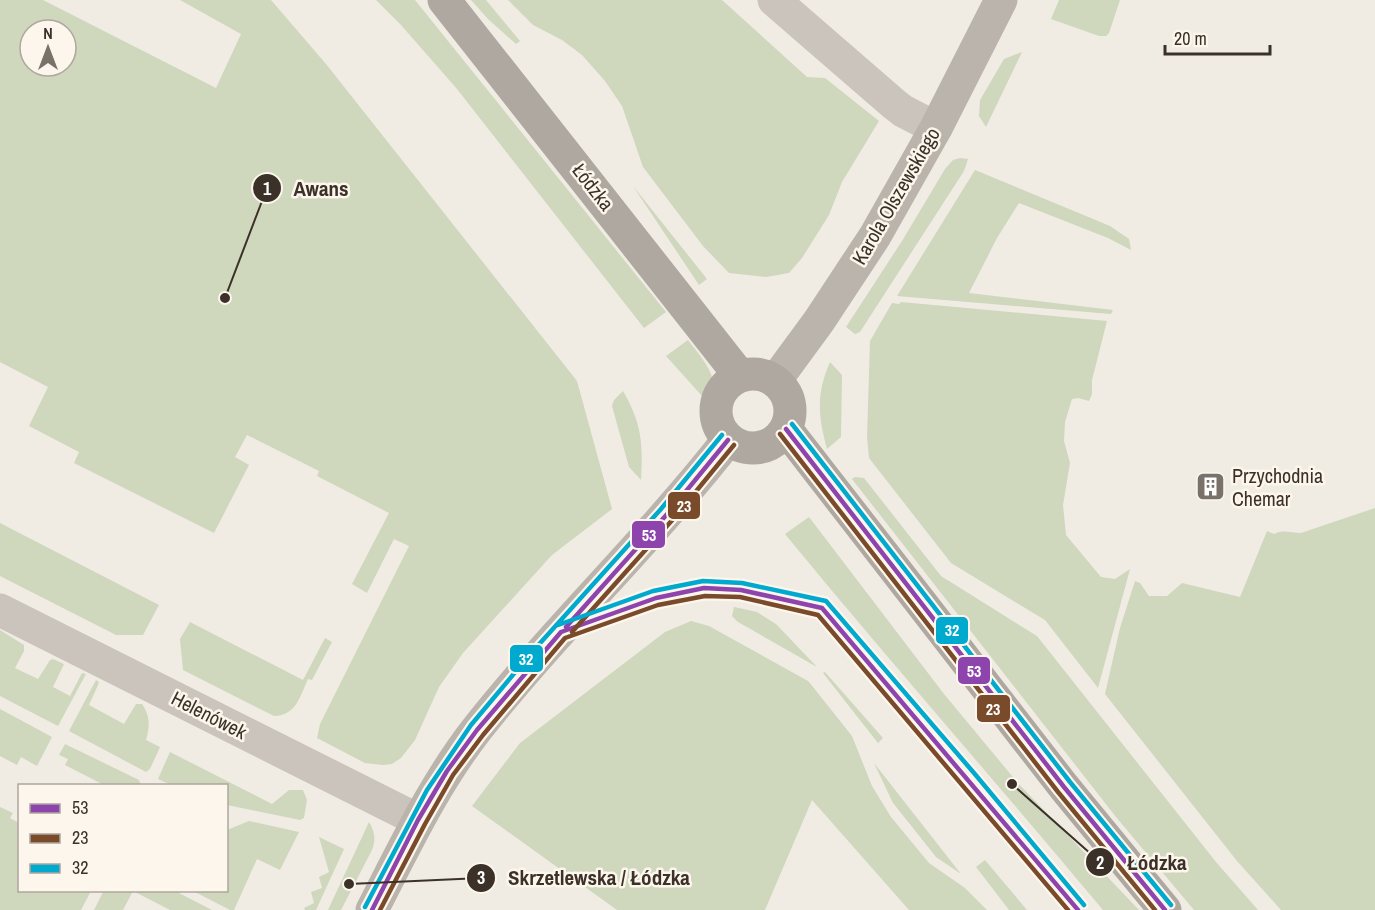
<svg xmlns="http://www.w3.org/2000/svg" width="1375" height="910" viewBox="0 0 1375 910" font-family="'Archivo Narrow',sans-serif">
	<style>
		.green { fill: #cfd7bd; fill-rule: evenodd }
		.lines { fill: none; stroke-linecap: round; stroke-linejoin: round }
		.street { stroke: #cac4bc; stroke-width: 33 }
		.secondary { stroke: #bab4ad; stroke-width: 33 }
		.primary { stroke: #afa8a1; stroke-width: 33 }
		.bus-1-casing { stroke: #fcf6ec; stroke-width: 9 }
		.bus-2-casing { stroke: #fcf6ec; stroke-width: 9 }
		.bus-3-casing { stroke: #fcf6ec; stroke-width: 9 }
		.bus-1 { stroke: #8e44ad; stroke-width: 4.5 }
		.bus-2 { stroke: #7a4b2a; stroke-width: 4.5 }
		.bus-3 { stroke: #00a9ce; stroke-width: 4.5 }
		.labels { text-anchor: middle; stroke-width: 5; stroke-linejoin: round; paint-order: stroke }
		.street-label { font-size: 20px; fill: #3b3129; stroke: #fcf6ec }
		.poi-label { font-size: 20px; fill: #3b3129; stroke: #fcf6ec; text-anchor: start }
		.leader { fill: none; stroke: #3b3129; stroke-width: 2 }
		.callout-dot { fill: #3b3129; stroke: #fcf6ec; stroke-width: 2 }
		.mark-label { font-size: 18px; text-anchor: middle; font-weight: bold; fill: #fff }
		.callout-label { font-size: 21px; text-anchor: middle; font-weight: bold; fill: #3b3129; stroke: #fcf6ec; stroke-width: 5; stroke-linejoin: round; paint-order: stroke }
		.line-badge { stroke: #fcf6ec; stroke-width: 2 }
		.badge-label { font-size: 16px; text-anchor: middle; font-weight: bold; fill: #fff }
	</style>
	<rect width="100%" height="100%" fill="#f0ece4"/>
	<path class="green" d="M0,0H43L216,88L241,34L180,0H271L326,64L577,381L612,509L552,555L463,653L439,687L415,740L401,758L392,764L383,765L365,763L317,738L320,724L409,546L394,539L367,593L352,584L389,513L317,476L319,471L247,435L235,457L249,465L214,533L74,463L79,452L29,426L48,387L0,362ZM30,30H66V66H30Z
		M376,0H415L666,312L644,328L457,89L401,25Z
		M471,0H486L520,41L516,44L488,19Z
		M508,0H722L807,77L825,78L879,121L842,182L829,215L802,258L789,273L766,277L729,273L703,246L643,167L622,106L605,81L582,55L562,40L533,25Z
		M1059,0H1120L1109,33L1106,36H1099L1051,19Z
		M1022,52L986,127L979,116L980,100L1004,59Z
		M960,158L968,159L964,171L860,332L855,334L846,327L902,241L945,169L953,160Z
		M975,170L1110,226L1129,239L1131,250L1108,238L1019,203L997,238L969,293L1113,310L1111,314L897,296Z
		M633,186L707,279L699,285Z
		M901,302L1107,321L1092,380V394L1089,401L1078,398L1072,399L1065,422L1064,441L1070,463L1063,505L1066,535L1101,577L1115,579L1130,569L1098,688L1045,620L951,563L869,458L867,437L870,341L892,303L899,304Z
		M688,340C700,356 720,376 712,398L702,396L666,356Z
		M830,362L842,375L841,437L827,449C818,416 816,394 830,362Z
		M623,391C642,424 643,443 641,480L629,467L612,406L614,400Z
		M855,477L864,478L941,576L1037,636L1216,862L1258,910H1194L1116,817L852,479Z
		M1375,508V910H1281L1237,861L1105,694L1120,628L1135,581L1140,583L1149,596H1167L1182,583L1240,597L1267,531L1274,534C1285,529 1290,533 1301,533Z
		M809,517L944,694L1017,782L1139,910H1103C998,784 889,661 785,534Z
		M0,523L159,605L143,635H116L0,576Z
		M734,607L757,612L776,624L817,667L738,622L732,616Z
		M691,621L709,626L808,681L813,687L852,736L872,786L891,817L929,863L965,888L987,910H909L812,800L765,910H617L472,806L520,743L665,632Z
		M190,622L303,680L325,638L332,642L312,680L308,679C300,696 296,716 274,716L183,670L180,639Z
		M0,630L24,645V651L15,668L38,679L50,660L53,659L64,664L53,687L70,696L82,673L86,674L58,726L0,696Z
		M825,672L883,738L878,743L823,673Z
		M96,680L99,682L98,685L89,705L124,724L136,704H142C150,715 150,727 146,740L160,747L150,769L146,772L69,731Z
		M0,709L52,737L37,766L21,757L17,765L0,756Z
		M65,744L139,780L141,785H104L65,765L68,759L59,755Z
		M170,752L272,804L289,790H303L307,800L304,818L300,820L227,805L226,786L171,785L158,779Z
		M874,763L961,874L936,857L893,803Z
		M0,807L13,813L10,818L19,823L20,890L91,891L81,910H0Z
		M249,821L299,832L280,870L257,859L234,910H230L193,891L226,890L227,830Z
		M369,822C375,832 376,839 372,850L341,910H328Z
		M319,837L344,849L316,910H305L304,908L314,903L311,892L322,888L319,877L329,872Z
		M985,860L1027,910H1009L976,867Z
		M104,890L175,891L212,910H170L133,891L123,910H94Z"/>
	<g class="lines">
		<path class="street" d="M774,0L894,104L903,111L936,128
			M0,610L418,820"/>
		<path class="secondary" d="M775,381L819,321L875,236L936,128L1001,0
			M372,910C404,848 434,784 477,729C556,629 649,541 728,440"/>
		<path class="primary" d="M444,0L740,376
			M716 411a37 37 0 1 1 74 0a37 37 0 1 1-74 0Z
			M786,429L1064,787L1165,910"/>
		<defs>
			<path id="bus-1" d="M786,429L1064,787L1165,910
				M566,627L669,512L728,440
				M372,910L418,820L447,771L477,730L561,632L656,598L704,588L741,590L822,608L1078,910"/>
			<path id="bus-2" d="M780,434L1058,792L1155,910
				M572,632L675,517L734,445
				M380,910L425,824L453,775L483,735L565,638L658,605L705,596L740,597L818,615L1068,910"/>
			<path id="bus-3" d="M792,424L1070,782L1171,905
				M558,625L653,591L703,581L742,583L826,601L974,773L1084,905
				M365,907L427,790L471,725L533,651L661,509L722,435"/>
		</defs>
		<use href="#bus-1" class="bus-1-casing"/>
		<use href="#bus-2" class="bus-2-casing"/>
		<use href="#bus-3" class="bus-3-casing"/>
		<use href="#bus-1" class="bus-1"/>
		<use href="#bus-2" class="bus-2"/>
		<use href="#bus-3" class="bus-3"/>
	</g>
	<defs>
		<symbol id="building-square" viewBox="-11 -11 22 22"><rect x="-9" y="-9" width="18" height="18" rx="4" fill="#7a726a" stroke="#fcf6ec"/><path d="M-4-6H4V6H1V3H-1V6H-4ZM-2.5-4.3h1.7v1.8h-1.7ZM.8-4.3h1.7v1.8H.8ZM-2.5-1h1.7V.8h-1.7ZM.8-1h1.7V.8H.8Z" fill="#fff"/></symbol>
	</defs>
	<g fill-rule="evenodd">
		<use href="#building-square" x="1194" y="470" width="33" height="33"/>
	</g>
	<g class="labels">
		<g class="street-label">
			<text transform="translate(593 187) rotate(52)" y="7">Łódzka</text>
			<text transform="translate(896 196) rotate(-60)" y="7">Karola Olszewskiego</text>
			<text transform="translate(209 715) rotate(27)" y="7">Helenówek</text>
		</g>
		<g class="poi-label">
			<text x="1232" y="483">Przychodnia<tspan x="1232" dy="23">Chemar</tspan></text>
		</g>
	</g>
	<path class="leader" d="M225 298L267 188M1012 784L1100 862M349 884L481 878"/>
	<g class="callout-dot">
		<circle cx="225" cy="298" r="6"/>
		<circle cx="1012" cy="784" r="6"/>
		<circle cx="349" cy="884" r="6"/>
		<circle cx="267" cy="188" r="15"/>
		<circle cx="1100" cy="862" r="15"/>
		<circle cx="481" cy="878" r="15"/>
	</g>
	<g class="mark-label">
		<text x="267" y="195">1</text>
		<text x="1100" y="869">2</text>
		<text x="481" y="884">3</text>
	</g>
	<g class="callout-label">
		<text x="321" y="196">Awans</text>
		<text x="1157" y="870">Łódzka</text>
		<text x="599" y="885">Skrzetlewska / Łódzka</text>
	</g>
	<g class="line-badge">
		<rect x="667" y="491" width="34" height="29" rx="6" fill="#7a4b2a"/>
		<rect x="631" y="520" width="35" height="29" rx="6" fill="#8e44ad"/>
		<rect x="935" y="616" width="34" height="29" rx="6" fill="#00a9ce"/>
		<rect x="509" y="644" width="35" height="29" rx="6" fill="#00a9ce"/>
		<rect x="957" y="656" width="34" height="29" rx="6" fill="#8e44ad"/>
		<rect x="976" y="694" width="35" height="29" rx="6" fill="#7a4b2a"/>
	</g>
	<g class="badge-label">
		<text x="684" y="512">23</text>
		<text x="649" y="541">53</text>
		<text x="952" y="636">32</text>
		<text x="526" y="665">32</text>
		<text x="974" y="677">53</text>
		<text x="993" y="715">23</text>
	</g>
	<rect x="18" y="784" width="210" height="108" fill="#fcf6ec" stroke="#afa79e" stroke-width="1.5"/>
	<rect x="30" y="804" width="30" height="9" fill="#8e44ad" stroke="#afa79e" stroke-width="1.5"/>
	<text x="72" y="814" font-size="18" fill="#3b3129">53</text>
	<rect x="30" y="834" width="30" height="9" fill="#7a4b2a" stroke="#afa79e" stroke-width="1.5"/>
	<text x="72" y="844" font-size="18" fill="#3b3129">23</text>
	<rect x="30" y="864" width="30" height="9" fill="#00a9ce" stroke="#afa79e" stroke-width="1.5"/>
	<text x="72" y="874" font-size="18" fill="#3b3129">32</text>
	<g transform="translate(48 48)"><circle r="28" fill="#fcf6ec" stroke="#afa79e" stroke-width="1.5"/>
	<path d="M0-4.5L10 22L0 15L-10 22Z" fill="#7a726a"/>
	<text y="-9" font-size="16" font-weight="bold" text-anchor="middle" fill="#3b3129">N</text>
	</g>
	<path d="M1165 45v9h105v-9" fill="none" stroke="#3b3129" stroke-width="3"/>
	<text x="1174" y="45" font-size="18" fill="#3b3129" stroke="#fcf6ec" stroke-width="4.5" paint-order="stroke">20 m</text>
</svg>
